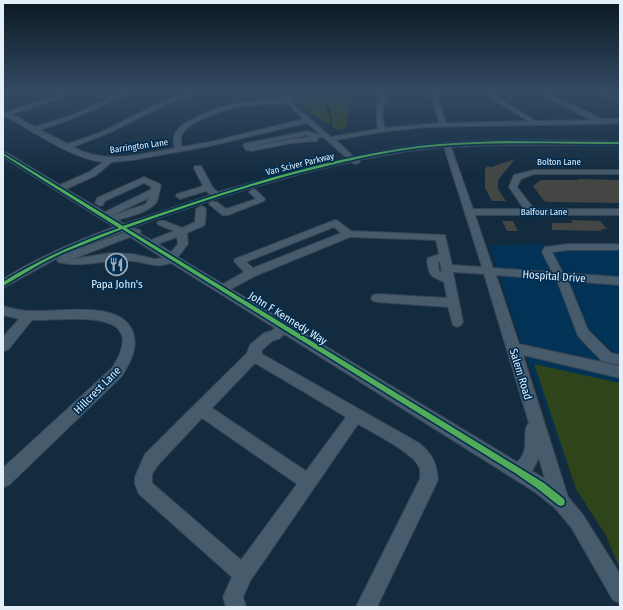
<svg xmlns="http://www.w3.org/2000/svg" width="623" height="610" viewBox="0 0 623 610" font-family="'Fira Sans Condensed',sans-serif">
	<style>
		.built { fill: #023256 }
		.green { fill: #2f441b }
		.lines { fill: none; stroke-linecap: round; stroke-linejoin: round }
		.stream { stroke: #071516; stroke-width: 1.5 }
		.building { fill: #434643 }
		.minor-casing { stroke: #364451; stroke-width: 2 }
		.minor { fill: #465b6c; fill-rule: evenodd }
		.cycleway-casing { stroke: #002d50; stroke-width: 3 }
		.cycleway { fill: #51ab58; fill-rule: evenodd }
		.labels { text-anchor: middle; stroke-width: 3.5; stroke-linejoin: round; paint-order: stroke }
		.far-street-label { font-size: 9px; fill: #e4effa; stroke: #002d50 }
		.street-label { font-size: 11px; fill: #e4effa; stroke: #002d50 }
		.poi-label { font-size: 11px; fill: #e4effa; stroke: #002d50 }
	</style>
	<rect width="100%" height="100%" fill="#122b3e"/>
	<path class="built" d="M620,244V480L567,465L520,340L490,245Z"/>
	<path class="green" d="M297,92H350L346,128L337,130L305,109Z
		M534,364L620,383V569L605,534L576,489Z"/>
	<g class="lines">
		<path class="stream" d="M324,92L331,120L330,127"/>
	</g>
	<path class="building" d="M515,159L498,180V189L506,201H492L485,188V169L487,166L491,167Z
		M578,179L620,180V203L549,202L544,201L533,186L541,180H579Z
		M571,220L600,221L607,229H601L602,231L552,230V223H573Z
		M502,221H513L518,231H507Z"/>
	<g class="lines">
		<defs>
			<path id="minor" d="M8,92H16L3,97V93Z
				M67,92H74L39,106L12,114L35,127L75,114L124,92H131L130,93L79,116L40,130L68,144C81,139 95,135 108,129C130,118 181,88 203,92L166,104L111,132L73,147C106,165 140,154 175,148C170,134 179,126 191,120C220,103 253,100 286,99L285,92H291L292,101L294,105L331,137L378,129C375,116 379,104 377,92H383L385,99L382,118L385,128L439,123L430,92H436L446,123L528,121L490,98L483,92H489L535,121L592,120L537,93L536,92H543L586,111L601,119H620V123L601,124L426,127L382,132L336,140L354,157C379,151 405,146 430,144C493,138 557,140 620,141V145H501L451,147L473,209H524L509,187L514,175L534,170H620V174H534L521,179L517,187L534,209H620V215H475L493,268L552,272L542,252L545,247L568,244H616L620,245V249L616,250H568L552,252L563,273L620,277V285L568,281L588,330L611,353L620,355V365L602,361L578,336L557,280L496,275L519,344L620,366V378L523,355L568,497L583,515L620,574V603L613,600L571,527L555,508L535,492L284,334L279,339L272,341L262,350V354L419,443C432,453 437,464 438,480L377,607H356L420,479C420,475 421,470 419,467C414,453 371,432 358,424L250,581L243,597L246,607H226L223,597L232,577L139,494L135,484V477L145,454L247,353L250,345L264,333L271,331L275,328L171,263C156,269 146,262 132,261C106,258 83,269 58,262L57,260L61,256L3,288V279C38,257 76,241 114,227L3,157V152H6L60,185L89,172L103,162C74,160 29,129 3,115V110L7,112ZM287,103L303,119L210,142L182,147C178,135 185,129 195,123C224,106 254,104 287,103ZM307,123L319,133L316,134L308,131L247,143L243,145L246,150L252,151L292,143L314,141H317L318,138L323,137L347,158L272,177L218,192L213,188L201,166H195L194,168L203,186L177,194L176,196L180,199L206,191L211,195L124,224L118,220C128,217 153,211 157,201C159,196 159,191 161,186L160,184L144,177L97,198L95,203L100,206L103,205L105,201L144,183L152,187L150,190L105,212L66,189L95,176L112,162L133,160L210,146ZM307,135L311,137L292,139L252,146ZM444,147L482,267L452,265L445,235L351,231L338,221L335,220L235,259L234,261L244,272L223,284L178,257L188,244L187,233L203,226L205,224L206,209L204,207L201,206L196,209L195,222L182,228L165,221H159L157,223L159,225L174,231L151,240L140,234L141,232L140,230L131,228C203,202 276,178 351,162L356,164L360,162L359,160L408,151ZM149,198L146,204L111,216ZM334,227L341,233L253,268L246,262ZM121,232L124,233L64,254ZM130,237L163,258L155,259L133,254L110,253L73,259ZM177,237L178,244L171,252L158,244ZM350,237L436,240L439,254L428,258L427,260C429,276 429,275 444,282L447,298L377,294L373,295L371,298L373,301L377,302L448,307L453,325L457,327L461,325L463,322L453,272L484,274L529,423C520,431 532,449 517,462L231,289L255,276ZM440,261L442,272L439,271L438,262ZM255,363L346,417L306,471L212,408ZM202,418L297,484L241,560L152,483V474L157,466ZM539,458L545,479L532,471Z
				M593,92H601L620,97V101Z
				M253,189L256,190L265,199L264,201L228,215H222L209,204L211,202H217L226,209L256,199L249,192Z
				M3,306C13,309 22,311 33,311C59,312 116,301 131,328C140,345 131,361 122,376L9,485L3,487V468L112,368C153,305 65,321 32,320L8,350L3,351V337L19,319L3,315Z"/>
		</defs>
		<use href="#minor" class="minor-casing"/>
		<use href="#minor" class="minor"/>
		<defs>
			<path id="cycleway" d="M501,141L620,142V144C557,144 493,141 429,147C396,150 364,157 331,165C261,181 194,204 126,228L544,483L564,499L565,502L564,505L561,506L558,505L538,489L515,473L122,229L62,253L42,263L3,286V282C40,259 79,242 119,228L3,155V153L123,226C219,193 319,159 419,146C446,143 474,142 501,141Z"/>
		</defs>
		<use href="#cycleway" class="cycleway-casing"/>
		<use href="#cycleway" class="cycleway"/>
	</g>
	<linearGradient id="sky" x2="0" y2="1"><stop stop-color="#0a1822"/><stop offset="0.52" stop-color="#334a63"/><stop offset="1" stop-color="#334a63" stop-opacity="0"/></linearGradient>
	<rect width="623" height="177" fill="url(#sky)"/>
	<defs>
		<symbol id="restaurant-ring" viewBox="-11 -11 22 22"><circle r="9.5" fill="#002d50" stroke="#9aaab8" stroke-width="1.5"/><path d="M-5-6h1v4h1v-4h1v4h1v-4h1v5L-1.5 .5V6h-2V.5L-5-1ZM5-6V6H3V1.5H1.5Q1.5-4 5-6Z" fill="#9aaab8"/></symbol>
	</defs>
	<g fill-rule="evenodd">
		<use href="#restaurant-ring" x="104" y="252" width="25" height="25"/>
	</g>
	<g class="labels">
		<g class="far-street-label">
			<text transform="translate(139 146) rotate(-8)" y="3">Barrington Lane</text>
			<text x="559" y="165">Bolton Lane</text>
			<text transform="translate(300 164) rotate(-14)" y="3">Van Sciver Parkway</text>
			<text x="544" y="215">Balfour Lane</text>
		</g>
		<g class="street-label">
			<text transform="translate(554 276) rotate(4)" y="4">Hospital Drive</text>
			<text transform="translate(288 318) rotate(32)" y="4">John F Kennedy Way</text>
			<text transform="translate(521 374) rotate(73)" y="4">Salem Road</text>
			<text transform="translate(97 390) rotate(-45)" y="4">Hillcrest Lane</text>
		</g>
		<g class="poi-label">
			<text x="117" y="288">Papa John's</text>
		</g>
	</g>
	<rect width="623" height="610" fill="none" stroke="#e4effa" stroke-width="8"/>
</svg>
